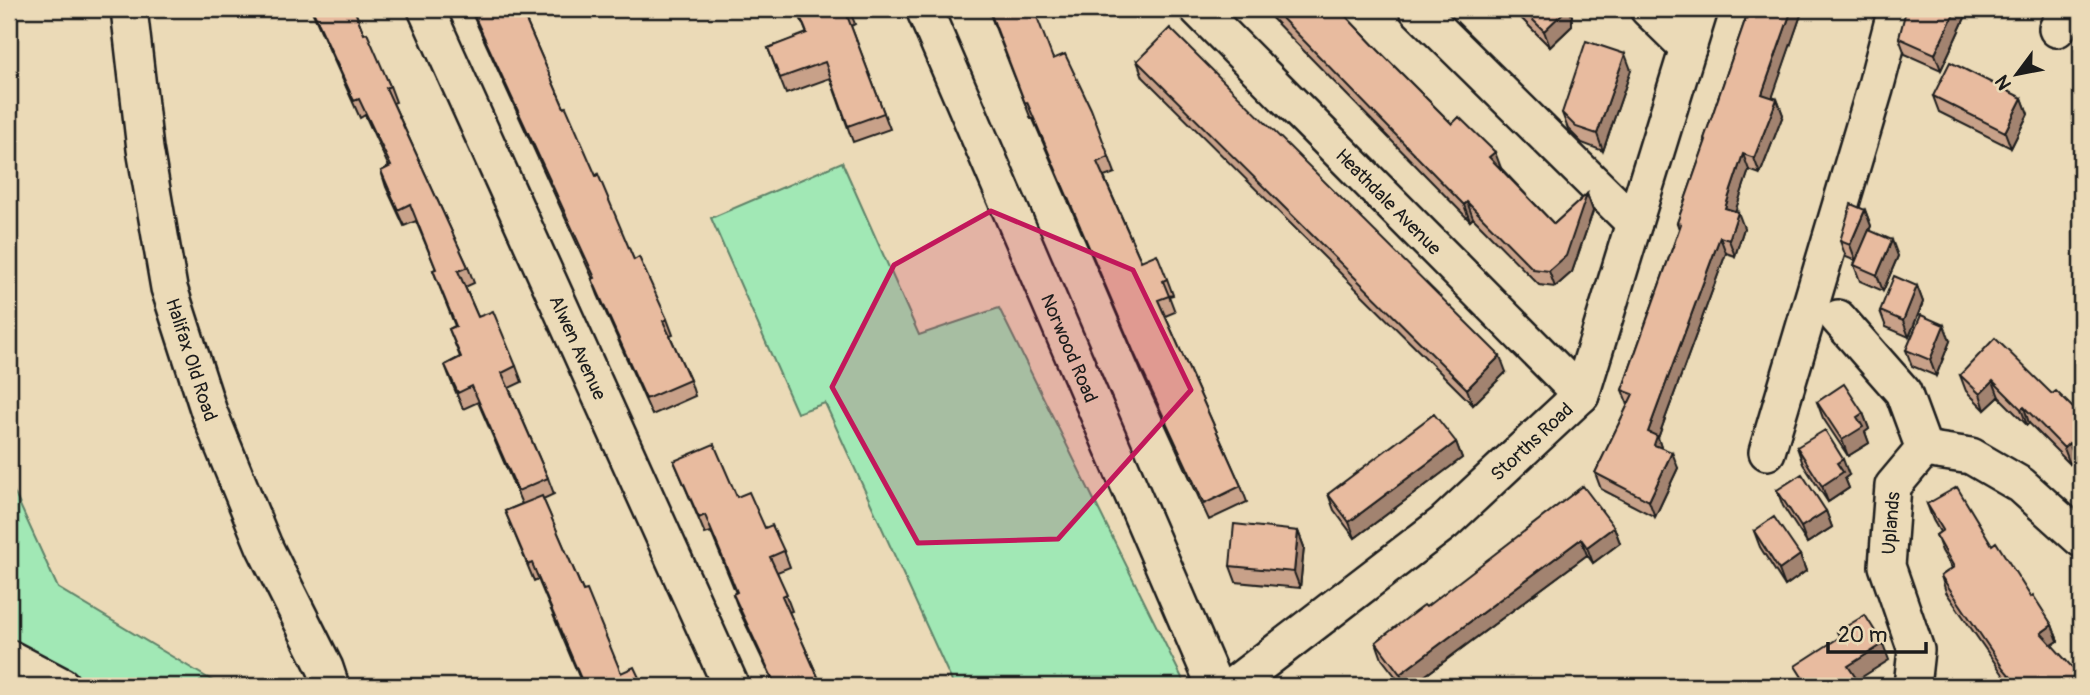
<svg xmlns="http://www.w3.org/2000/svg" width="2090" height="695" viewBox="0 0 2090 695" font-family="Pangolin,sans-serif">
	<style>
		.green { fill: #a1e8b5; stroke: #5e8268; stroke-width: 2 }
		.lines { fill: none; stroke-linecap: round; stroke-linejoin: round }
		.minor-casing { stroke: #1c1c1c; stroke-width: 40 }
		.minor { stroke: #ebdab7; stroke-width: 35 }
		.wall { fill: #c8a189; stroke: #1c1c1c; stroke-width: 2 }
		.shaded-wall { fill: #a2836f; stroke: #1c1c1c; stroke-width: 2 }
		.building { fill: #e8bb9f; stroke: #1c1c1c; stroke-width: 2 }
		.marked { fill: #c2185b; fill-opacity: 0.2; stroke: #c2185b; stroke-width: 5; stroke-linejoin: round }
		.labels { text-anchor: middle; stroke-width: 7; stroke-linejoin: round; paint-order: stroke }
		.street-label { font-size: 19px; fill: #1c1c1c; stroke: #ebdab7 }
	</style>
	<rect width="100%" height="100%" fill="#ebdab7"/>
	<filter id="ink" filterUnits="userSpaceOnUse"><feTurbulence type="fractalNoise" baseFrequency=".0143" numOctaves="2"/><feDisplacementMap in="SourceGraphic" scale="14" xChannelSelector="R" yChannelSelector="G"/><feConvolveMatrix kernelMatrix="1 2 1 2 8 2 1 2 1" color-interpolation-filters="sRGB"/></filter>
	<g filter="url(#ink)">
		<path class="green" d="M842,162L919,335L999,308L1186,686H954L825,403L797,413L711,218Z
			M9,481L58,588L221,686H9Z"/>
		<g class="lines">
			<defs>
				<g id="minor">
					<path id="s1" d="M129,9L145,149L169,288L209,412L264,546L325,668L331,686"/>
					<path id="s2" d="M426,9L731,686"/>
					<path id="s3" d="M924,9L1215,686"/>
					<path id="s4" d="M1198,9L1581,395"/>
					<path d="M1417,9L1634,223"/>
					<path d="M1648,9L1688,48"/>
					<path d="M2057,29L2067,9"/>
					<path d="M1838,318L1903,392L1924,449"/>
					<path d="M1767,452L1875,89L1896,9"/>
					<path d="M9,658L62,686"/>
					<path id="s5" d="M1232,686L1444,523L1581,395L1700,9"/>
					<path id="s6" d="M1912,686L1916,650L1887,566L1893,486L1924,449L1971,456L2021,485L2081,539"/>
				</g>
			</defs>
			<use href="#minor" class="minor-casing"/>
			<use href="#minor" class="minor"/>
		</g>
		<path class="wall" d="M311,9H354L364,34L390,86L396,102L393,103L468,267L474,283L465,287L478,317L516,366L522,382L509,388L548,478L554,494L543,499L583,591L621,673L643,686H583L538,579L534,581L505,511L522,504L478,402L463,409L451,381L445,365L460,357L449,329L455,326L433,270L436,269L416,221L404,226L386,187L381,171L389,167L365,115L360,118Z
			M470,9H521L564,108L634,260L667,319L673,335L670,336L690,380L695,396L652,415L598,295L592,279H593Z
			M797,9H849L855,24L851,26L890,129L853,142L830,78L786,94L768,48L807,34Z
			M988,9L1053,59L1109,157L1115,173L1104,177L1141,261L1167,279L1173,295L1169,296L1175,312L1165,316L1241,486L1247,502L1209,520L1141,371L1033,119H1031Z
			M1263,9H1339L1378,50L1452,124L1501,168L1554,224L1587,194L1593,211L1572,272L1555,287L1539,285L1473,218L1470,221Z
			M1512,9H1569L1572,16V26L1550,47Z
			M1749,9H1803L1772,97L1777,99L1783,115L1760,174L1749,170L1735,211L1744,228L1735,256L1726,253L1658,438L1661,448L1678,468L1655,517L1601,489L1595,473L1628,405L1622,390L1679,229L1677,223L1705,143L1704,139Z
			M1908,9H1969L1941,70L1905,54L1899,38Z
			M1137,61L1506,372L1473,405L1143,77Z
			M1631,70L1603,151L1582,143L1568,129L1562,113Z
			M1933,96L2022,98L2028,114L2011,148L1939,112Z
			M1865,210L1871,226L1869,230L1898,256L1883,291L1860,281L1854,265L1856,261L1846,257L1840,241Z
			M1917,286L1923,302L1909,337L1886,327L1880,311Z
			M1950,341L1936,376L1912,366L1906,350Z
			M1960,375L2052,394L2081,416V465L2075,459L2070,464L2029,423L2027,425L1999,397L1985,410L1966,391Z
			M1817,402L1863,413L1869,429L1865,432L1869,443L1848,456L1823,418Z
			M1456,442L1462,458L1355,538L1334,510L1328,494Z
			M1797,447L1849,475L1845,478L1849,488L1828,502L1803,464Z
			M674,461L737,497L765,528L784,551L790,567L777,572L792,611L789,612L822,686H775L739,610L733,594L736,593L711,532L705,534Z
			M1777,490L1826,511L1832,527L1807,543L1783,506Z
			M1927,504L1992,545L2052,625L2058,641L2052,645L2081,686H2011L1946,592L1941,576L1952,568L1942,551L1936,535L1940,532L1933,520Z
			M1614,527L1620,543L1593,563L1587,555L1411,686H1403L1382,659L1376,642L1426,607Z
			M1298,531L1304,547L1300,588L1236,582L1230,566Z
			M1754,531L1800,555L1806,571L1785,586L1760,547Z"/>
		<path class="shaded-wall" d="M1566,9H1569L1572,16V26L1550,47L1544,31Z
			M1792,9H1803L1768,110L1762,94Z
			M1956,9H1969L1941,70L1935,54Z
			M1625,54L1631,70L1603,151L1597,134Z
			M2022,98L2028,114L2011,148L2005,132Z
			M1777,99L1783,115L1760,174L1754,158Z
			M1495,152L1501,168L1495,173L1489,157Z
			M1743,154L1749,170L1731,224L1725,208Z
			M1587,194L1593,211L1572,272L1555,287L1549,271Z
			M1467,202L1473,218L1470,221L1464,205Z
			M1865,210L1871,226L1856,261L1850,245Z
			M1738,212L1744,228L1735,256L1729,240Z
			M1720,237L1726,253L1658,438L1663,453L1659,461L1648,432Z
			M1892,240L1898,256L1883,291L1877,275Z
			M1917,286L1923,302L1909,337L1903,321Z
			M1944,325L1950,341L1936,376L1930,360Z
			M1500,356L1506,372L1473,405L1467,389Z
			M1993,381L1999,397L1985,410L1980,394Z
			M2024,407L2029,423L2027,425L2021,409Z
			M1863,413L1869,429L1865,432L1869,443L1848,456L1842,440L1857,417Z
			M1456,442L1462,458L1355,538L1349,522Z
			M2069,443L2075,459L2070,464L2064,448Z
			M1672,452L1678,468L1655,517L1649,501Z
			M1843,459L1849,475L1845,478L1849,488L1828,502L1822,486L1837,463Z
			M1826,511L1832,527L1807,543L1801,527Z
			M1614,527L1620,543L1593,563L1587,547Z
			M1298,531L1304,547L1300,588L1294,572Z
			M1581,539L1587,555L1411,686H1405L1400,674Z
			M1800,555L1806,571L1785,586L1779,570Z
			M2052,625L2058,641L2046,649L2041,633Z
			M1883,644L1889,660L1854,682L1848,666Z"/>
		<path class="building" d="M312,9H354L364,34L367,33L390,86L386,88L468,267L458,271L478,317L493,311L516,366L502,373L548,478L518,491L472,386L458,393L445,365L461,357L449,329L456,326L433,270L436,269L410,204L398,210L381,171L391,166L359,99L354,101Z
			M471,9H521L564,108L566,107L596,176L598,174L634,260L639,257L667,319L663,321L690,380L646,399L592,279L595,278Z
			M797,9H848L845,10L884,113L848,126L825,62L780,78L768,48L807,33Z
			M989,9H1034L1053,59L1065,54L1091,109L1109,157L1097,162L1141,261L1157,254L1167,279L1163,281L1169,296L1158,300L1241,486L1204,504L1135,355L1027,102L1025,103Z
			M1273,9H1339L1378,50L1452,124L1459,117L1495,152L1489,157L1554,224L1587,194L1566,256L1549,271L1533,269L1467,202L1464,205Z
			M1522,9H1566V10L1544,31Z
			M1749,9H1792L1762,94L1777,99L1754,158L1743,154L1725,208L1738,212L1729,240L1720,237L1648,432L1657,436L1654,445L1672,452L1649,501L1595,473L1633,394L1622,390L1681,224L1677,223L1706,140L1704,139Z
			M1908,9H1956L1935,54L1899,38L1905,14Z
			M1170,28L1500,356L1467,389L1137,61Z
			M1586,41L1625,54L1597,134L1576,127L1562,113Z
			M1950,62L2022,98L2005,132L1933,96Z
			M1851,204L1865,210L1850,245L1840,241Z
			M1869,230L1892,240L1877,275L1854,265Z
			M1894,276L1917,286L1903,321L1880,311Z
			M1921,315L1944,325L1930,360L1906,350Z
			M1995,338L2052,394L2056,391L2081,416V455L2069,443L2064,448L2024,407L2021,409L1993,381L1980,394L1960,375Z
			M1844,384L1863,413L1857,417L1863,427L1842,440L1817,402Z
			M1434,414L1456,442L1349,522L1328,494Z
			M1825,430L1843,459L1837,463L1843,472L1822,486L1797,447Z
			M714,444L737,497L749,492L765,528L772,525L784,551L770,557L787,594L782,596L822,686H776L733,594L737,592L705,515L699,518L674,461Z
			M1802,474L1826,511L1801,527L1777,490Z
			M1583,486L1614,527L1587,547L1581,539L1400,674L1376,642L1424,605L1426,607Z
			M1957,487L1992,545L1996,542L2031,597L2033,595L2052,625L2041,633L2081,677V686H2015L2017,684L2003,668L1941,576L1954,567L1936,535L1943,530L1927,504Z
			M542,496L583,591L587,590L621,673L634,667L643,686H584L532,563L528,565L505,511Z
			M1774,517L1800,555L1779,570L1754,531Z
			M1234,524L1298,531L1294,572L1230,566Z
			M1865,615L1883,644L1848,666L1860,684L1856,686H1788L1802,677L1795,666L1840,637L1837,632Z"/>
	</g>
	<path class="marked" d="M991,211L1133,270L1191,390L1058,539L918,543L832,387L894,265Z"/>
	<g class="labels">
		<g class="street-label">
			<text dy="7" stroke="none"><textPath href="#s4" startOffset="271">Heathdale Avenue</textPath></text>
			<text dy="7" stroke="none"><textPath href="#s2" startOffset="371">Alwen Avenue</textPath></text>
			<text dy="7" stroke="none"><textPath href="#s3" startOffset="369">Norwood Road</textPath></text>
			<text dy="7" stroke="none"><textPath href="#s1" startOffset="357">Halifax Old Road</textPath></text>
			<text dy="7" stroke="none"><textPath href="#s5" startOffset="387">Storths Road</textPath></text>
			<text dy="7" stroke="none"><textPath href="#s6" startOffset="168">Uplands</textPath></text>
		</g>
	</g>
	<rect width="2090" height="695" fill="none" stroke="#ebdab7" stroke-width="35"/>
	<rect x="18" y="18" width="2055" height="660" fill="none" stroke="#1c1c1c" stroke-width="2.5" filter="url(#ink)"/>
	<g transform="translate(2017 74) rotate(238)" stroke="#ebdab7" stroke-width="5" paint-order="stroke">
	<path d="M0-5L12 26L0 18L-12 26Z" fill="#1c1c1c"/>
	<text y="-10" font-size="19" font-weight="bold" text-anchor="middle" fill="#1c1c1c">N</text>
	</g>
	<path d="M1828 642v10h98v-10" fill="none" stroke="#1c1c1c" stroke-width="3.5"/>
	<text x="1838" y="642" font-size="21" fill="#1c1c1c" stroke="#ebdab7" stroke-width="5" paint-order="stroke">20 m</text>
</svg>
